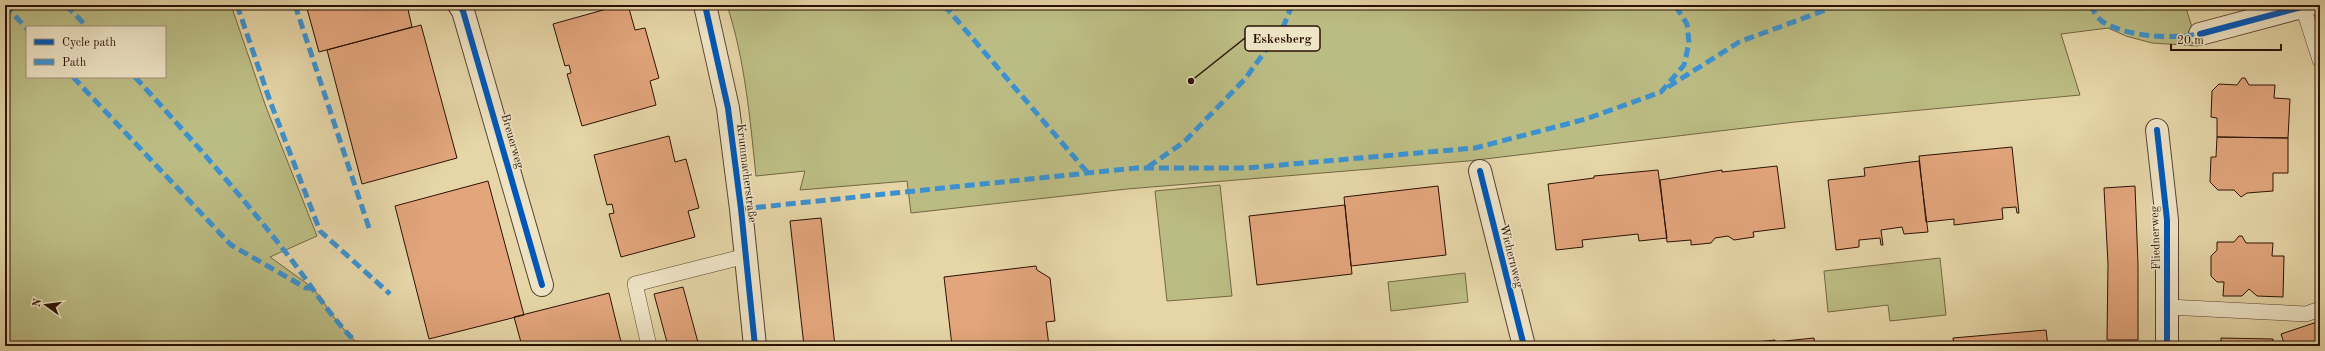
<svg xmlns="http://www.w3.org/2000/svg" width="2325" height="351" viewBox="0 0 2325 351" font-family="'Old Standard TT',serif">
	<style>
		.green { fill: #bbbc83; stroke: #746644; fill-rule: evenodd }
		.building { fill: #e2a57c; stroke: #2c1104 }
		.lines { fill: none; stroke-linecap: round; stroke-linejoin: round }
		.service-casing { stroke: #5a422d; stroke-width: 16 }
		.minor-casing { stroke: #5a422d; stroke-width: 24 }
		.service { stroke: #eee4c6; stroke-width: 15 }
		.minor { stroke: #eee4c6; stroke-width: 22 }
		.quiet { stroke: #3c92d1; stroke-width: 5; stroke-dasharray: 10 5; stroke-linecap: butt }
		.cycleway-casing { stroke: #eee4c6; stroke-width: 8 }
		.cycleway { stroke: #0057b8; stroke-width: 6 }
		.labels { text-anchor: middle; stroke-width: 3; stroke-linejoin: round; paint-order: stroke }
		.street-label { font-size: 12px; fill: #2c1104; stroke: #eee4c6 }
		.leader { fill: none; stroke: #2c1104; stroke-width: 1.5 }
		.callout-dot { fill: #2c1104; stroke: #eee4c6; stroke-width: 1.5 }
		.callout { fill: #eee4c6; stroke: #2c1104; stroke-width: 1.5 }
		.callout-label { font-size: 13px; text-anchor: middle; font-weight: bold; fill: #2c1104 }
	</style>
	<rect width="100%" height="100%" fill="#e5d5a7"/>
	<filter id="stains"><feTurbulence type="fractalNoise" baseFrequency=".005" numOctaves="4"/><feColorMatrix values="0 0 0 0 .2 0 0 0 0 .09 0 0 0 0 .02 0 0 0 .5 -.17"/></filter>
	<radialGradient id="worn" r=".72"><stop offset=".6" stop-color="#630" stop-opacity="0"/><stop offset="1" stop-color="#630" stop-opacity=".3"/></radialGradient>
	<path class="green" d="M5,5H231L266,107L317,236L270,257L313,288L339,324L360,346H5ZM27,27H165V77H27Z
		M727,5H2185L2198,46L2152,43L2126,36L2108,28L2061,34L2080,95L1795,122L1468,161L1127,189L911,213L907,181L800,190L805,171L756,176C750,119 745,60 727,5Z
		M1220,185L1232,296L1167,301L1155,191Z
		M1940,258L1946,315L1890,321L1888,305L1828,312L1824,271Z
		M1465,273L1468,302L1391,311L1388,282Z"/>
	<path class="building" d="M306,5H407L412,27L319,52Z
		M621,5H628L635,30L645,28L659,78L650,81L656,105L582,126L567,74L571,73L569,65L565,66L553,24Z
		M421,25L457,158L362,184L327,50Z
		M2242,78H2245L2249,85H2275L2274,98L2290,99L2288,138L2217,137V118L2211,117L2212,91L2219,84L2237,85Z
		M669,136L675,162L686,159L699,208L688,211L695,237L621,257L609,214L614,213L612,204L607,205L594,155Z
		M2217,137L2288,138V173H2273V191L2247,193L2241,197L2234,190H2218L2210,182L2211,157H2216Z
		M2012,147L2019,213H2017L2016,207L2002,208L2003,219L1954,225V219L1926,222L1919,156Z
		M1919,161L1928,232L1904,234L1902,227L1881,230L1883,245H1881L1880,238L1859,240V247L1836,250L1828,180L1865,176L1864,168Z
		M1777,166L1785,228L1753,232L1754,237L1734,240L1728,236L1715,238L1711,243L1691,245V240L1667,242L1660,180L1722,170V172Z
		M1658,170L1667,238L1639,241L1638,234L1582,240L1583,247L1556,250L1548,184L1594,178V176Z
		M488,181L524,315L429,339L395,206Z
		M1438,186L1446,255L1351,266L1344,197Z
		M2135,186L2138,264V340H2107L2108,264L2104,188Z
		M1345,205L1352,274L1257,285L1249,216Z
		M821,218L835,346H804L790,221Z
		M2239,236H2242L2246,243H2273L2272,256H2284L2283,297L2257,296L2249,289L2242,296H2223L2224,282H2217L2211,276V256L2217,250V242H2234Z
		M1036,266L1037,270L1050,278L1055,321L1046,322L1049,346H952L944,277Z
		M683,287L699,346H668L654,294Z
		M609,293L622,346H522L514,317Z
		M2320,321V346H2285L2281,334Z
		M2046,330L2048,346H1954L1953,338Z
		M1814,338L1815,346H1721L1775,340V342Z
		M2221,338L2273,339V346H2221Z"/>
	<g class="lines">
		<defs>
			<path id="service" d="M2303,7L2320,60
				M2168,307L2306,314L2320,309
				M649,346L635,284L746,256"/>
			<path id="minor" d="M459,5L463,11L542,285
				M705,5L728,108L741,209L755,346
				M2200,34L2309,5
				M2157,130L2167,220V346
				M1480,171L1524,346"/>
		</defs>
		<use href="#service" class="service-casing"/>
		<use href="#minor" class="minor-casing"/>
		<use href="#service" class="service"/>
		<use href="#minor" class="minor"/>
		<path class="quiet" d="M5,5L27,29
			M66,5L87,27
			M237,5L270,101L320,231L390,294
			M295,5L370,231
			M944,5L1087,172
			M2090,5C2093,10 2098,19 2103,22C2128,37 2175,40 2202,33
			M73,77L231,245L306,288H313
			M135,77C186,133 236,189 283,249C309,281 330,318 360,346
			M1668,87L1739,42L1839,5
			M1148,167L1184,142L1245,79L1284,25L1292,5
			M741,209L1136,168H1246L1475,148L1586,119L1661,92L1684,65L1689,43L1687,24L1675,5"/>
		<defs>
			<path id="cycleway" d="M459,5L463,11L542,285
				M705,5L728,108L741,209L755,346
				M2200,34L2309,5
				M2157,130L2167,220V346
				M1480,171L1524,346"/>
		</defs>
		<use href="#cycleway" class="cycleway-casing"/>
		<use href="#cycleway" class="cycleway"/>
	</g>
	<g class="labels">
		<g class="street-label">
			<text transform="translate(513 141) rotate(74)" y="4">Breuerweg</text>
			<text transform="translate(747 173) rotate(83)" y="4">Krummacherstraße</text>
			<text transform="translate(2155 238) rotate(-92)" y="4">Fliednerweg</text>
			<text transform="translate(1512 256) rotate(76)" y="4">Wichernweg</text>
		</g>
	</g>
	<path class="leader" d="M1191 81L1245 38"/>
	<circle class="callout-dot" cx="1191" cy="81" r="4"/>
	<rect class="callout" x="1245" y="26" width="75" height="25" rx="4"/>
	<g class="callout-label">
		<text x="1282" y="43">Eskesberg</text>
	</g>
	<rect width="2325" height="351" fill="none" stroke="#e5d5a7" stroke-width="20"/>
	<rect x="6" y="6" width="2313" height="339" fill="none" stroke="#2c1104" stroke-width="2"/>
	<rect x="10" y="10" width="2305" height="331" fill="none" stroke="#2c1104"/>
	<rect x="26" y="26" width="140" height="52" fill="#eee4c6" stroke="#a09078"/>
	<rect x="34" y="39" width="20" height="6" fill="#0057b8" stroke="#a09078"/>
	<text x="62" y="46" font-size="12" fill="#2c1104">Cycle path</text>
	<rect x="34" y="59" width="20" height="6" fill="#3c92d1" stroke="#a09078"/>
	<text x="62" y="66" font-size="12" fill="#2c1104">Path</text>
	<g transform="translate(46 305) rotate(284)" stroke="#eee4c6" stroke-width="3" paint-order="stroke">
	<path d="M0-3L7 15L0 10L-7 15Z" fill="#2c1104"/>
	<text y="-6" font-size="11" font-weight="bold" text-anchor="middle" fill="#2c1104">N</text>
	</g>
	<path d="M2171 44v6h110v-6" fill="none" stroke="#2c1104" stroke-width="2"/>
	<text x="2177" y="44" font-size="12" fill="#2c1104" stroke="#eee4c6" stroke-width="3" paint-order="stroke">20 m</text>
	<rect width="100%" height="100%" filter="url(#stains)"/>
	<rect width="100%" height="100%" fill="url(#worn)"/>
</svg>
